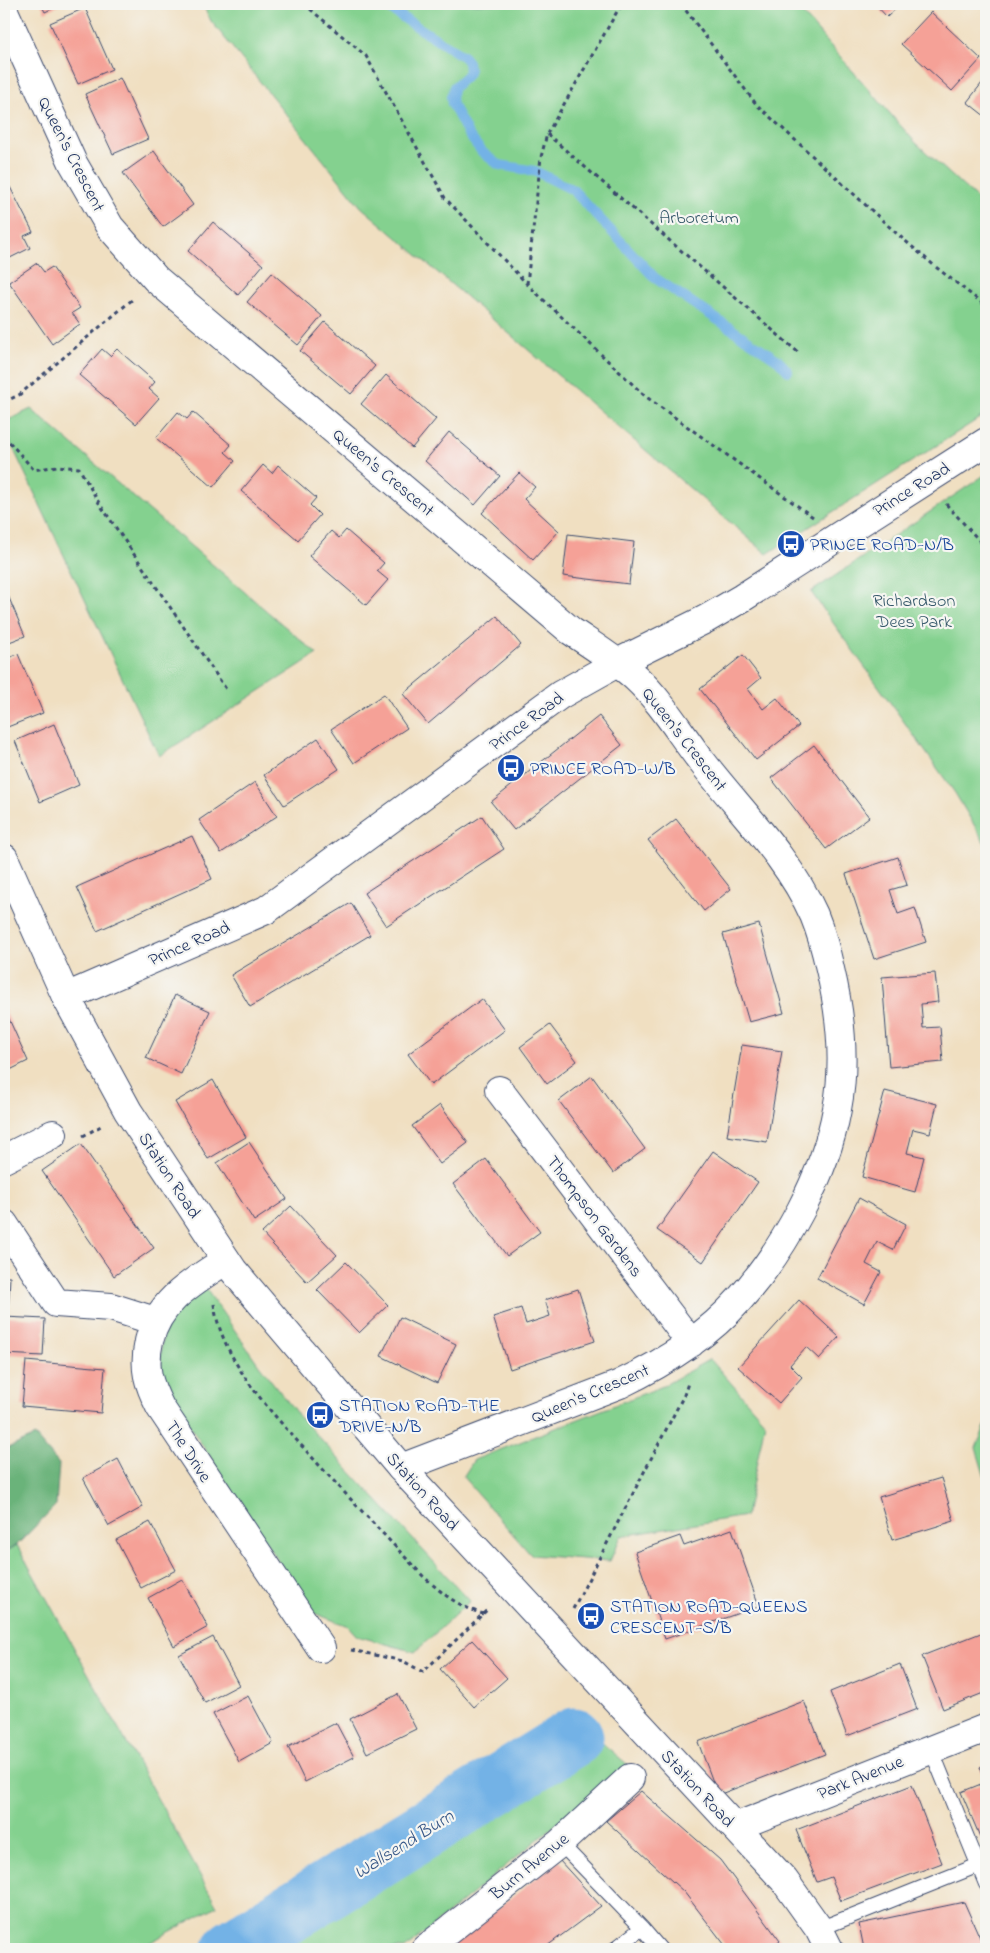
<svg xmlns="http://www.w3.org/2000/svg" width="990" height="1953" viewBox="0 0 990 1953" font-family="'Indie Flower',sans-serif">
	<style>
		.green { fill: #84d18f; stroke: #508076 }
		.forest { fill: #6bb37a; stroke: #43716c }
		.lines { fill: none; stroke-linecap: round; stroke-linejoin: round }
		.stream { stroke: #73b2e6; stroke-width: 10 }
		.river { stroke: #73b2e6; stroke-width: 59 }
		.building { fill: #f5a197 }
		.lane-casing { stroke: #3b496d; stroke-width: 16 }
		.street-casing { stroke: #3b496d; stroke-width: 30 }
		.primary-casing { stroke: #3b496d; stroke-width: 30 }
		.path { stroke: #3b496d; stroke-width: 3; stroke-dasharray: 4 4; stroke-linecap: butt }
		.lane { stroke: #fff; stroke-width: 14 }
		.street { stroke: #fff; stroke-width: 28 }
		.primary { stroke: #fff; stroke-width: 28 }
		.labels { text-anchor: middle; stroke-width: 4.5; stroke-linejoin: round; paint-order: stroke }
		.street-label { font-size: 18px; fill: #1b2f5e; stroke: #f6f6f2 }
		.park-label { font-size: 18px; fill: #35586a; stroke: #f6f6f2 }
		.transit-label { font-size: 18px; fill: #164399; stroke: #f6f6f2; text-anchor: start }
		.water-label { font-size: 19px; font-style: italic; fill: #355687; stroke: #f6f6f2 }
	</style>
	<rect width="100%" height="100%" fill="#f6f6f2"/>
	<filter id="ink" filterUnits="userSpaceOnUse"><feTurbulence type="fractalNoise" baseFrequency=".02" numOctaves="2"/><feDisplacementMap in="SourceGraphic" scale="10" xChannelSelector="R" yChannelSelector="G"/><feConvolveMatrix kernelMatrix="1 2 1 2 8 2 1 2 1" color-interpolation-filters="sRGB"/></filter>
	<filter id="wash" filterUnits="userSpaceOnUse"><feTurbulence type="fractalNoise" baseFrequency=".0096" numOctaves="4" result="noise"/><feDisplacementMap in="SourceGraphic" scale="20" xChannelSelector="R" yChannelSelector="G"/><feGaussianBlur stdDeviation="1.12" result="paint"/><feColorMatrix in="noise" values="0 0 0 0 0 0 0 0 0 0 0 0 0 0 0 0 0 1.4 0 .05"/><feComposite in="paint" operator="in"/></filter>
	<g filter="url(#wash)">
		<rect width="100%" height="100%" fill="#f0dfc1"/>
		<path class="green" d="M202,4H794L915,142L986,207V414L767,554L361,207L211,21Z
			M31,409L317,654L159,756L4,429V422Z
			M986,474V845L955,793L811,592Z
			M206,1289L259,1365L299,1416L470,1601L415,1652L357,1636L348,1626L311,1612L169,1394C160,1374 159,1357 163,1337C164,1333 164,1328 166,1325C175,1309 191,1299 206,1289Z
			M710,1359L765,1422L746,1516L621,1536L610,1561L531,1555L463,1477L474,1460L663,1386Z
			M986,1424V1481L976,1448Z
			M17,1545L217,1906L138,1949H4V1552Z
			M594,1736L628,1765L405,1949H272L281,1933Z"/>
		<path class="forest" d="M35,1436L59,1464L56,1505L17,1545L4,1552V1450Z"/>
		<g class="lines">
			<path class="stream" d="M382,4L464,57L468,62L469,71L466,76L454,87L451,97L452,104L468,134L482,152L499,165L535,171L573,190L655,278L778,360L788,371"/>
			<path class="river" d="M232,1949L574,1737"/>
		</g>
		<g id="blocks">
			<path class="building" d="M41,4H62L45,12Z
				M875,4H901L887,17Z
				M85,8L112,69L78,84L50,23Z
				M931,12L981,59L952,91L901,44Z
				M120,78L148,139L113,154L85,94Z
				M986,78V117L967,102Z
				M154,151L193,205L163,227L123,173Z
				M10,187L33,232L24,236L30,248L4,261V190Z
				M213,222L263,265L238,295L188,251Z
				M37,263L44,272L52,267L80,308L72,313L80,324L52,344L9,282Z
				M272,273L322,316L298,345L247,302Z
				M325,322L375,366L351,394L300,351Z
				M102,349L110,356L117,349L155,382L149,389L159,398L136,424L79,375Z
				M386,375L436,419L412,448L361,404Z
				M178,412L187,419L193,412L231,445L225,452L235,461L213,487L156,438Z
				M449,432L500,476L475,505L425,461Z
				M263,465L272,473L278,465L316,498L310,505L320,515L298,540L241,491Z
				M519,473L535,487L524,499L559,531L533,560L482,513Z
				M346,530L384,563L377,571L388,580L366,605L309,556L331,531L339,538Z
				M568,534L634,542L629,584L563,576Z
				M4,586L25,636L4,644Z
				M497,616L521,645L428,724L403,694Z
				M18,654L43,713L5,728L4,660Z
				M743,655L761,678L748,689L763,709L777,698L799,726L756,760L700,689Z
				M384,694L407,728L354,763L331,729Z
				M599,716L622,745L514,830L491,802Z
				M54,724L79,785L40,802L15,741Z
				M318,738L339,769L284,805L264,775Z
				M814,745L869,817L826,849L771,778Z
				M255,782L277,816L221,853L199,820Z
				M482,816L504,849L386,926L364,893Z
				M676,819L731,889L704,911L648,840Z
				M192,836L212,879L97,931L77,887Z
				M898,857L907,885L890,890L898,914L915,908L926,942L874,959L846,874Z
				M351,903L370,935L250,1007L231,975Z
				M759,924L784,1013L749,1022L723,934Z
				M935,973L938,1002L921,1004L923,1028L940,1027L943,1062L889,1067L882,977Z
				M175,995L210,1011L181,1074L146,1058Z
				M482,999L505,1030L431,1085L408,1054Z
				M4,1008L28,1061L4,1073Z
				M550,1025L577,1061L547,1084L520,1047Z
				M742,1045L782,1051L767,1142L727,1136Z
				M592,1076L645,1149L613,1173L559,1101Z
				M213,1080L246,1137L208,1159L175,1102Z
				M885,1091L937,1104L930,1133L913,1129L907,1153L924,1157L915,1192L862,1177Z
				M440,1105L468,1143L440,1164L412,1126Z
				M249,1142L287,1199L254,1221L217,1163Z
				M81,1144L154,1248L114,1276L42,1171Z
				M713,1151L758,1182L703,1262L657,1230Z
				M486,1159L540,1232L507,1256L453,1184Z
				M859,1198L906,1224L893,1250L877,1242L866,1264L881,1272L864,1304L817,1278Z
				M291,1206L337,1255L307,1282L262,1233Z
				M346,1262L388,1305L359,1333L317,1290Z
				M4,1277H10L8,1314H4Z
				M578,1289L595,1341L510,1369L493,1317L521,1308L526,1324L550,1316L545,1300Z
				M799,1300L839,1337L819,1359L806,1347L790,1365L802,1377L779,1403L738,1367Z
				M4,1317L45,1319L43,1356L4,1354Z
				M400,1317L456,1344L437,1383L381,1356Z
				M26,1361L105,1368L101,1413L22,1406Z
				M118,1459L143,1507L109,1526L83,1478Z
				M941,1478L954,1521L892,1540L879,1497Z
				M150,1522L176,1570L141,1588L116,1540Z
				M732,1529L759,1606L665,1639L635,1552L680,1536L684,1546Z
				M182,1579L208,1627L174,1646L148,1598Z
				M986,1631V1692L943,1709L922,1656Z
				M213,1637L239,1685L205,1703L179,1655Z
				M472,1640L507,1678L474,1707L440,1669Z
				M900,1664L917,1709L847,1736L830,1692Z
				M398,1694L416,1729L367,1753L350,1719Z
				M248,1696L273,1743L239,1762L213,1714Z
				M804,1701L825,1754L718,1795L698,1742Z
				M336,1723L354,1757L305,1782L288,1747Z
				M986,1764V1851L961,1792L986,1782L980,1767Z
				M912,1785L942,1863L841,1901L831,1877L817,1882L796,1830Z
				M641,1791L720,1860L780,1941L771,1949H728L684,1892L606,1821Z
				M559,1860L601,1906L543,1949H447Z
				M964,1902L985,1949H864L859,1924Z"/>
		</g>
	</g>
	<g filter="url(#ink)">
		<use href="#blocks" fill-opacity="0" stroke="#3b496d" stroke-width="1"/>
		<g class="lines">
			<defs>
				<path id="lane" d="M931,1749L986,1884
					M560,1843L642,1928L660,1949
					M819,1929L979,1865
					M615,1949L642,1928"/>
				<path id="street" d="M4,11L73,163L110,227L156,279L571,631C593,646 616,660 636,678C662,702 681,735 703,763C741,812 788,857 814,915C821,932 826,951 830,969C841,1015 846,1063 837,1109C825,1176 784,1250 739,1300C708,1335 662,1364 620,1384L401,1468
					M66,997L266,910L560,695L617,663L706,619L742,598L986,442
					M499,1090L691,1343
					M4,1159L53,1134
					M4,1224L56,1303L111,1307L155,1321
					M226,1260C193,1282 159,1300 149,1341C143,1368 148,1383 160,1407L321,1648
					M735,1827L986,1728
					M425,1949L560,1843L630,1778"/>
				<path id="primary" d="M4,858L66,997L128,1111L233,1270L401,1468L784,1880L819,1929L829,1949"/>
			</defs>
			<use href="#lane" class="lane-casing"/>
			<use href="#street" class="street-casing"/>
			<use href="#primary" class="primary-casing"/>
			<path class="path" d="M304,4L366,56L445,198L527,284L645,396L813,517
				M681,4L756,104L895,232L937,268L986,306
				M547,134L800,354
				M527,284L541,157L547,134L618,10L624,4
				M4,402L19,395L133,299
				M4,436L34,470L57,466L79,468L99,503L228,692
				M946,504L986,548
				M83,1136L101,1126
				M214,1304C222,1365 279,1420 319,1465C353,1502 388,1539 423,1576C444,1595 456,1605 483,1614
				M573,1609L684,1395L688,1383
				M351,1650L403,1661L423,1672L489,1608"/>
			<use href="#lane" class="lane"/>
			<use href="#street" class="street"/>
			<use href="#primary" class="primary"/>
		</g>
	</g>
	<defs>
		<symbol id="bus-disc" viewBox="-11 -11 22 22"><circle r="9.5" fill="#1a4fb4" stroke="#f6f6f2"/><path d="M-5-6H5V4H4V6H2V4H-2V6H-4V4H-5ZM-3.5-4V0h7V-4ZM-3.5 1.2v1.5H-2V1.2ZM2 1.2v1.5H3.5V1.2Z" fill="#fff"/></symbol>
	</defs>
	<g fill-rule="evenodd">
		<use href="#bus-disc" x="775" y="528" width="32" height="32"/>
		<use href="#bus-disc" x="495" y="752" width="32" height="32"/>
		<use href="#bus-disc" x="304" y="1399" width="32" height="32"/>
		<use href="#bus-disc" x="575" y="1600" width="32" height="32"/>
	</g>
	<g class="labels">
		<g class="street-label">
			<text transform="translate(72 154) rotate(63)" y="6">Queen's Crescent</text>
			<text transform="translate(384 472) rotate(40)" y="6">Queen's Crescent</text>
			<text transform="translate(911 489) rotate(-32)" y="6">Prince Road</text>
			<text transform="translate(526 721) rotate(-36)" y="6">Prince Road</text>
			<text transform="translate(685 739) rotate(52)" y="6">Queen's Crescent</text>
			<text transform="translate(189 943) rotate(-24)" y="6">Prince Road</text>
			<text transform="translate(170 1175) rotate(57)" y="6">Station Road</text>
			<text transform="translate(595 1216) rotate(53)" y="6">Thompson Gardens</text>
			<text transform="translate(590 1393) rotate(-23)" y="6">Queen's Crescent</text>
			<text transform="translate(189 1451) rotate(57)" y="6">The Drive</text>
			<text transform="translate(423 1491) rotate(48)" y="6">Station Road</text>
			<text transform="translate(860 1777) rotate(-22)" y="6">Park Avenue</text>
			<text transform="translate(698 1788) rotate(47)" y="6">Station Road</text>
			<text transform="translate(529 1866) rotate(-39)" y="6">Burn Avenue</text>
		</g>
		<g class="park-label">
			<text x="699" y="223">Arboretum</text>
			<text x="914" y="606">Richardson<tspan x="914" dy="21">Dees Park</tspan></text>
		</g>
		<g class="transit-label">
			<text x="810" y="550">PRINCE ROAD-N/B</text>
			<text x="530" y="774">PRINCE ROAD-W/B</text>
			<text x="339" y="1411">STATION ROAD-THE<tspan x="339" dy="21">DRIVE-N/B</tspan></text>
			<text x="610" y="1612">STATION ROAD-QUEENS<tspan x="610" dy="21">CRESCENT-S/B</tspan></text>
		</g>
		<g class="water-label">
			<text transform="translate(403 1843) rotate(-32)" y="7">Wallsend Burn</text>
		</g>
	</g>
	<rect width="990" height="1953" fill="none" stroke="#f6f6f2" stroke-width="20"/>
</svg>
